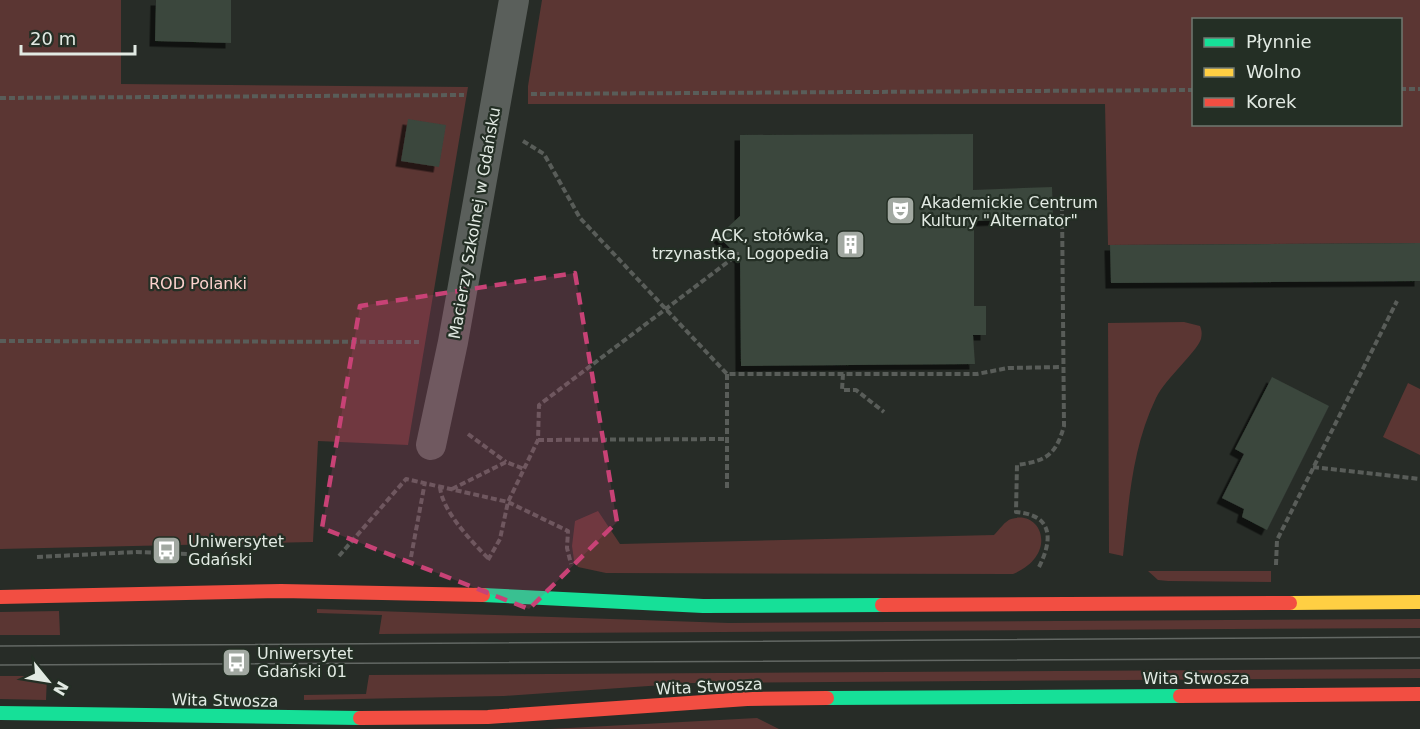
<svg xmlns="http://www.w3.org/2000/svg" width="1420" height="729" viewBox="0 0 1420 729" font-family="'DejaVu Sans',sans-serif">
	<style>
		.green { fill: #5b3633; fill-rule: evenodd }
		.building { fill: #3a463c; filter: url(#shadow) }
		.lines { fill: none; stroke-linecap: round; stroke-linejoin: round }
		.path { stroke: #595d59; stroke-width: 4; stroke-dasharray: 6 3; stroke-linecap: butt }
		.street { stroke: #5a5f5b; stroke-width: 30 }
		.fast { stroke: #16e098; stroke-width: 14 }
		.slow { stroke: #ffcf43; stroke-width: 14 }
		.jam { stroke: #f24e42; stroke-width: 14 }
		.tram { stroke: #636864; stroke-width: 1.5 }
		.marked { fill: #c84276; fill-opacity: 0.2; stroke: #c84276; stroke-width: 4.5; stroke-dasharray: 12 8; stroke-linejoin: round }
		.labels { text-anchor: middle; stroke-width: 4.5; stroke-linejoin: round; paint-order: stroke }
		.poi-label { font-size: 16px; fill: #e2eae3; stroke: #242f25; text-anchor: start }
		.street-label { font-size: 16px; fill: #e2eae3; stroke: #242f25 }
		.park-label { font-size: 16px; fill: #fcd2cd; stroke: #242f25 }
	</style>
	<defs>
		<filter id="shadow"><feDropShadow dx="-5.5" dy="5.5" stdDeviation="0" flood-color="#0009"/></filter>
	</defs>
	<rect width="100%" height="100%" fill="#272c27"/>
	<path class="green" d="M0,0H121V84L468,87L408,445L318,441L313,542L0,549Z
		M542,0H1420V243L1108,245L1105,104H528V86ZM1194,20H1400V124H1194Z
		M1184,322L1200,326C1202,331 1202,334 1201,339C1196,353 1166,378 1156,398C1132,448 1129,501 1123,556L1109,553L1108,323Z
		M1408,383L1420,389V455L1383,437Z
		M598,511L620,544L994,535C999,530 1005,521 1011,519C1042,509 1059,555 1013,574L606,573L578,567L574,560L572,546L575,521Z
		M1148,571H1271V582L1168,581L1158,580Z
		M317,609L729,623L1420,619V628L379,634L382,615L317,613Z
		M59,611L60,635H0V612Z
		M1420,669V678L692,683L504,696L304,700V695L366,694L369,675Z
		M0,676H47L46,700L0,699Z
		M757,718L779,729H550Z"/>
	<path class="building" d="M156,0H231V43L155,41Z
		M408,119L446,125L439,167L401,161Z
		M973,134V190L1052,187L1053,218L974,221V306H986V335H973L975,364L741,366L740,258L718,236L740,216V135Z
		M1420,243V281L1111,283L1110,245Z
		M1272,377L1329,406L1267,530L1242,517L1244,509L1222,498L1244,454L1235,449Z"/>
	<g class="lines">
		<path class="path" d="M1400,89H1420
			M531,94L1194,90
			M0,98L464,95
			M523,141L544,154L580,218L727,374H977L1008,368L1062,367
			M0,341L419,342
			M727,374V488
			M843,374L842,390H856L884,412
			M468,434L506,462
			M538,440L727,439
			M1313,467L1420,479
			M440,487C442,511 472,542 489,559
			M452,489L506,462L524,469
			M339,556L406,479L508,502L568,531L567,548L571,564
			M37,557L136,552L188,554
			M411,557L425,482
			M488,560L500,539L508,502L538,440L539,405L737,255V252
			M1276,565L1277,540L1397,301
			M1039,567C1053,539 1053,515 1016,512L1017,465C1046,461 1056,455 1064,426L1062,204H1079"/>
		<path class="street" d="M431,445L453,342L514,0"/>
		<path class="fast" d="M483,595L703,606L882,605
			M827,698L1180,696
			M0,713L360,718"/>
		<path class="slow" d="M1290,603L1420,602"/>
		<path class="jam" d="M0,597L281,591L483,595
			M882,605L1290,603
			M1180,696L1420,694
			M360,718L488,717L747,699L827,698"/>
		<path class="tram" d="M0,646L1420,637
			M0,665L1420,658"/>
	</g>
	<path class="marked" d="M575,273L617,522L529,609L322,528L360,306Z"/>
	<defs>
		<symbol id="theatre-square" viewBox="-11 -11 22 22"><rect x="-9" y="-9" width="18" height="18" rx="4" fill="#a1a8a1" stroke="#242f25"/><path d="M-5-5.5Q0-4 5-5.5V0Q5 5 0 6Q-5 5-5 0ZM-3.3-2.5H-1v1.5H-3.3ZM1-2.5H3.3v1.5H1ZM-2.8 1Q0 5.5 2.8 1Z" fill="#fff"/></symbol>
		<symbol id="building-square" viewBox="-11 -11 22 22"><rect x="-9" y="-9" width="18" height="18" rx="4" fill="#a1a8a1" stroke="#242f25"/><path d="M-4-6H4V6H1V3H-1V6H-4ZM-2.5-4.3h1.7v1.8h-1.7ZM.8-4.3h1.7v1.8H.8ZM-2.5-1h1.7V.8h-1.7ZM.8-1h1.7V.8H.8Z" fill="#fff"/></symbol>
		<symbol id="bus-square" viewBox="-11 -11 22 22"><rect x="-9" y="-9" width="18" height="18" rx="4" fill="#a1a8a1" stroke="#242f25"/><path d="M-5-6H5V4H4V6H2V4H-2V6H-4V4H-5ZM-3.5-4V0h7V-4ZM-3.5 1.2v1.5H-2V1.2ZM2 1.2v1.5H3.5V1.2Z" fill="#fff"/></symbol>
	</defs>
	<g fill-rule="evenodd">
		<use href="#theatre-square" x="884" y="194" width="33" height="33"/>
		<use href="#building-square" x="834" y="228" width="33" height="33"/>
		<use href="#bus-square" x="150" y="534" width="33" height="33"/>
		<use href="#bus-square" x="220" y="646" width="33" height="33"/>
	</g>
	<g class="labels">
		<g class="poi-label">
			<text x="921" y="208">Akademickie Centrum<tspan x="921" dy="18">Kultury "Alternator"</tspan></text>
			<text x="829" y="241" text-anchor="end">ACK, stołówka,<tspan x="829" dy="18">trzynastka, Logopedia</tspan></text>
			<text x="188" y="547">Uniwersytet<tspan x="188" dy="18">Gdański</tspan></text>
			<text x="257" y="659">Uniwersytet<tspan x="257" dy="18">Gdański 01</tspan></text>
		</g>
		<g class="street-label">
			<text transform="translate(474 223) rotate(-80)" y="6">Macierzy Szkolnej w Gdańsku</text>
			<text x="1196" y="684">Wita Stwosza</text>
			<text transform="translate(709 686) rotate(-3)" y="6">Wita Stwosza</text>
			<text transform="translate(225 700) rotate(1)" y="6">Wita Stwosza</text>
		</g>
		<g class="park-label">
			<text x="198" y="289">ROD Polanki</text>
		</g>
	</g>
	<rect x="1192" y="18" width="210" height="108" fill="#242f25" stroke="#707a71" stroke-width="1.5"/>
	<rect x="1204" y="38" width="30" height="9" fill="#16e098" stroke="#707a71" stroke-width="1.5"/>
	<text x="1246" y="48" font-size="18" fill="#e2eae3">Płynnie</text>
	<rect x="1204" y="68" width="30" height="9" fill="#ffcf43" stroke="#707a71" stroke-width="1.5"/>
	<text x="1246" y="78" font-size="18" fill="#e2eae3">Wolno</text>
	<rect x="1204" y="98" width="30" height="9" fill="#f24e42" stroke="#707a71" stroke-width="1.5"/>
	<text x="1246" y="108" font-size="18" fill="#e2eae3">Korek</text>
	<g transform="translate(48 681) rotate(120)" stroke="#242f25" stroke-width="4.5" paint-order="stroke">
	<path d="M0-4.5L10 22L0 15L-10 22Z" fill="#e2eae3"/>
	<text y="-9" font-size="16" font-weight="bold" text-anchor="middle" fill="#e2eae3">N</text>
	</g>
	<path d="M21 45v9h114v-9" fill="none" stroke="#e2eae3" stroke-width="3"/>
	<text x="30" y="45" font-size="18" fill="#e2eae3" stroke="#242f25" stroke-width="4.5" paint-order="stroke">20 m</text>
</svg>
